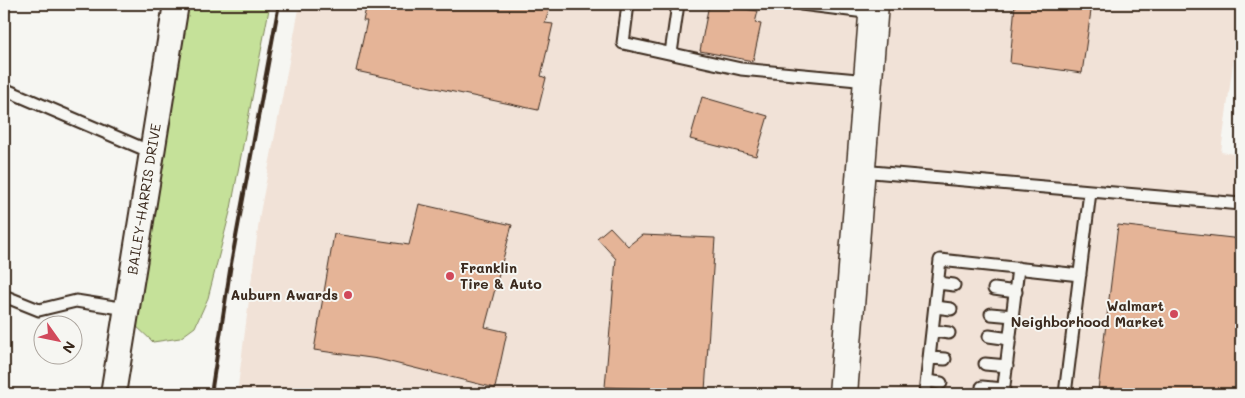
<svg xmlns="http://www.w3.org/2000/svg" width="1245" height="398" viewBox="0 0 1245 398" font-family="Mali,sans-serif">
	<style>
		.built { fill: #f1e2d7 }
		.green { fill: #c5e199; stroke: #80865c }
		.building { fill: #e5b497; stroke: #3b2a1e }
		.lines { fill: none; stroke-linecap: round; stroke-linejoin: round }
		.lane-casing { stroke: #3b2a1e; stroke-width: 15 }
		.street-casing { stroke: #3b2a1e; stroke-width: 28 }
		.primary-casing { stroke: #3b2a1e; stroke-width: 31 }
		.lane { stroke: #f6f6f2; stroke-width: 11 }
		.street { stroke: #f6f6f2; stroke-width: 24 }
		.primary { stroke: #f6f6f2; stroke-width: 28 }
		.rail { stroke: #3b2a1e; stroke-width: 4 }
		.poi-dot { fill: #d1495b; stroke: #f6f6f2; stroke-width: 2 }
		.labels { text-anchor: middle; stroke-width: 4; stroke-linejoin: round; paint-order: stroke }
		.street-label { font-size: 14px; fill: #3b2a1e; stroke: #f6f6f2 }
		.poi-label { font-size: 14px; font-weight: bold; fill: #3b2a1e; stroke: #f6f6f2; text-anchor: end }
	</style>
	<rect width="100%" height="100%" fill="#f6f6f2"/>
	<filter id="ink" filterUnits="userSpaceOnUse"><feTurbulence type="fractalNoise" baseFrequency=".02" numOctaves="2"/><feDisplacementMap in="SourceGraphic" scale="10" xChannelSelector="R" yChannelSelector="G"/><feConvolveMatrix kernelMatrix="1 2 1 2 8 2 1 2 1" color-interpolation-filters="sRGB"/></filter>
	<g filter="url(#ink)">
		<path class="built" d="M300,4H1241L1221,152L1241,155V394H237L260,213Z"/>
		<path class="green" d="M184,4H270L231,208L208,298L195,327L180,338L153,342L134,324Z"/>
		<path class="building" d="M367,4H551L545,23L553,24L541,76L546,78L538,110L356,71L367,21H363Z
			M709,4L758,11L755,23L761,24L753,61L700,51Z
			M1015,4H1092L1082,73L1010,63Z
			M702,97L768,116L756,156L690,139Z
			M419,204L512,225L485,327L507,332L495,388L378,359L314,350L334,234L409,245Z
			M1118,225L1241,239V394H1139L1098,390Z
			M610,227L628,246L642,235L715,238L705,391L605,387L616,259L597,238Z"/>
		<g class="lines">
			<defs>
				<path id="lane" d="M628,4L623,43L741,69L868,81
					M801,4L873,13
					M671,53L678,4
					M4,89L151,152
					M861,171L1241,204
					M938,283L954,285
					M994,289L1016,292
					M4,296L39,310L76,301L127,309
					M935,307L951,309
					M991,314L1013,316
					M933,331L949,333
					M989,336L1010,339
					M930,358L945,359
					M985,364L1007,366
					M927,381L941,383
					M982,387L1004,389
					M925,394L940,260L1080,275
					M1003,394L1018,268
					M1065,394L1090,192"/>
				<path id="street" d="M113,394L176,4"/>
				<path id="primary" d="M843,394L874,4"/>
			</defs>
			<use href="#lane" class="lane-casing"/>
			<use href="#street" class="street-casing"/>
			<use href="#primary" class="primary-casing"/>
			<use href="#lane" class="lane"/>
			<use href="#street" class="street"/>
			<use href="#primary" class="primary"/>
			<path class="rail" d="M211,394L231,264L279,4"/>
		</g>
	</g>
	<g class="poi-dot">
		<circle cx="450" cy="276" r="5"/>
		<circle cx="348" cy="295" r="5"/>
		<circle cx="1174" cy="314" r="5"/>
	</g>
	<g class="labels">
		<g class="street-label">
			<text transform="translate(144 199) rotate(-81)" y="5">BAILEY-HARRIS DRIVE</text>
		</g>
		<g class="poi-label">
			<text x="460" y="273" text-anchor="start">Franklin<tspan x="460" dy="16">Tire &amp; Auto</tspan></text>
			<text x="338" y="300">Auburn Awards</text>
			<text x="1164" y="311">Walmart<tspan x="1164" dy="16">Neighborhood Market</tspan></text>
		</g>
	</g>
	<rect width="1245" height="398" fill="none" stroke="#f6f6f2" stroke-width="20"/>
	<rect x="10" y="10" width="1225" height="378" fill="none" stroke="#3b2a1e" stroke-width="2" filter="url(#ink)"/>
	<g transform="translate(58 340) rotate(123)"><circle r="24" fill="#f6f6f2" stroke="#aba49d"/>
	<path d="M0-4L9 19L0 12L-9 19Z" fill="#d1495b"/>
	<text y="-8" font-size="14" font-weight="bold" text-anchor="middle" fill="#3b2a1e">N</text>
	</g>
</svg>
